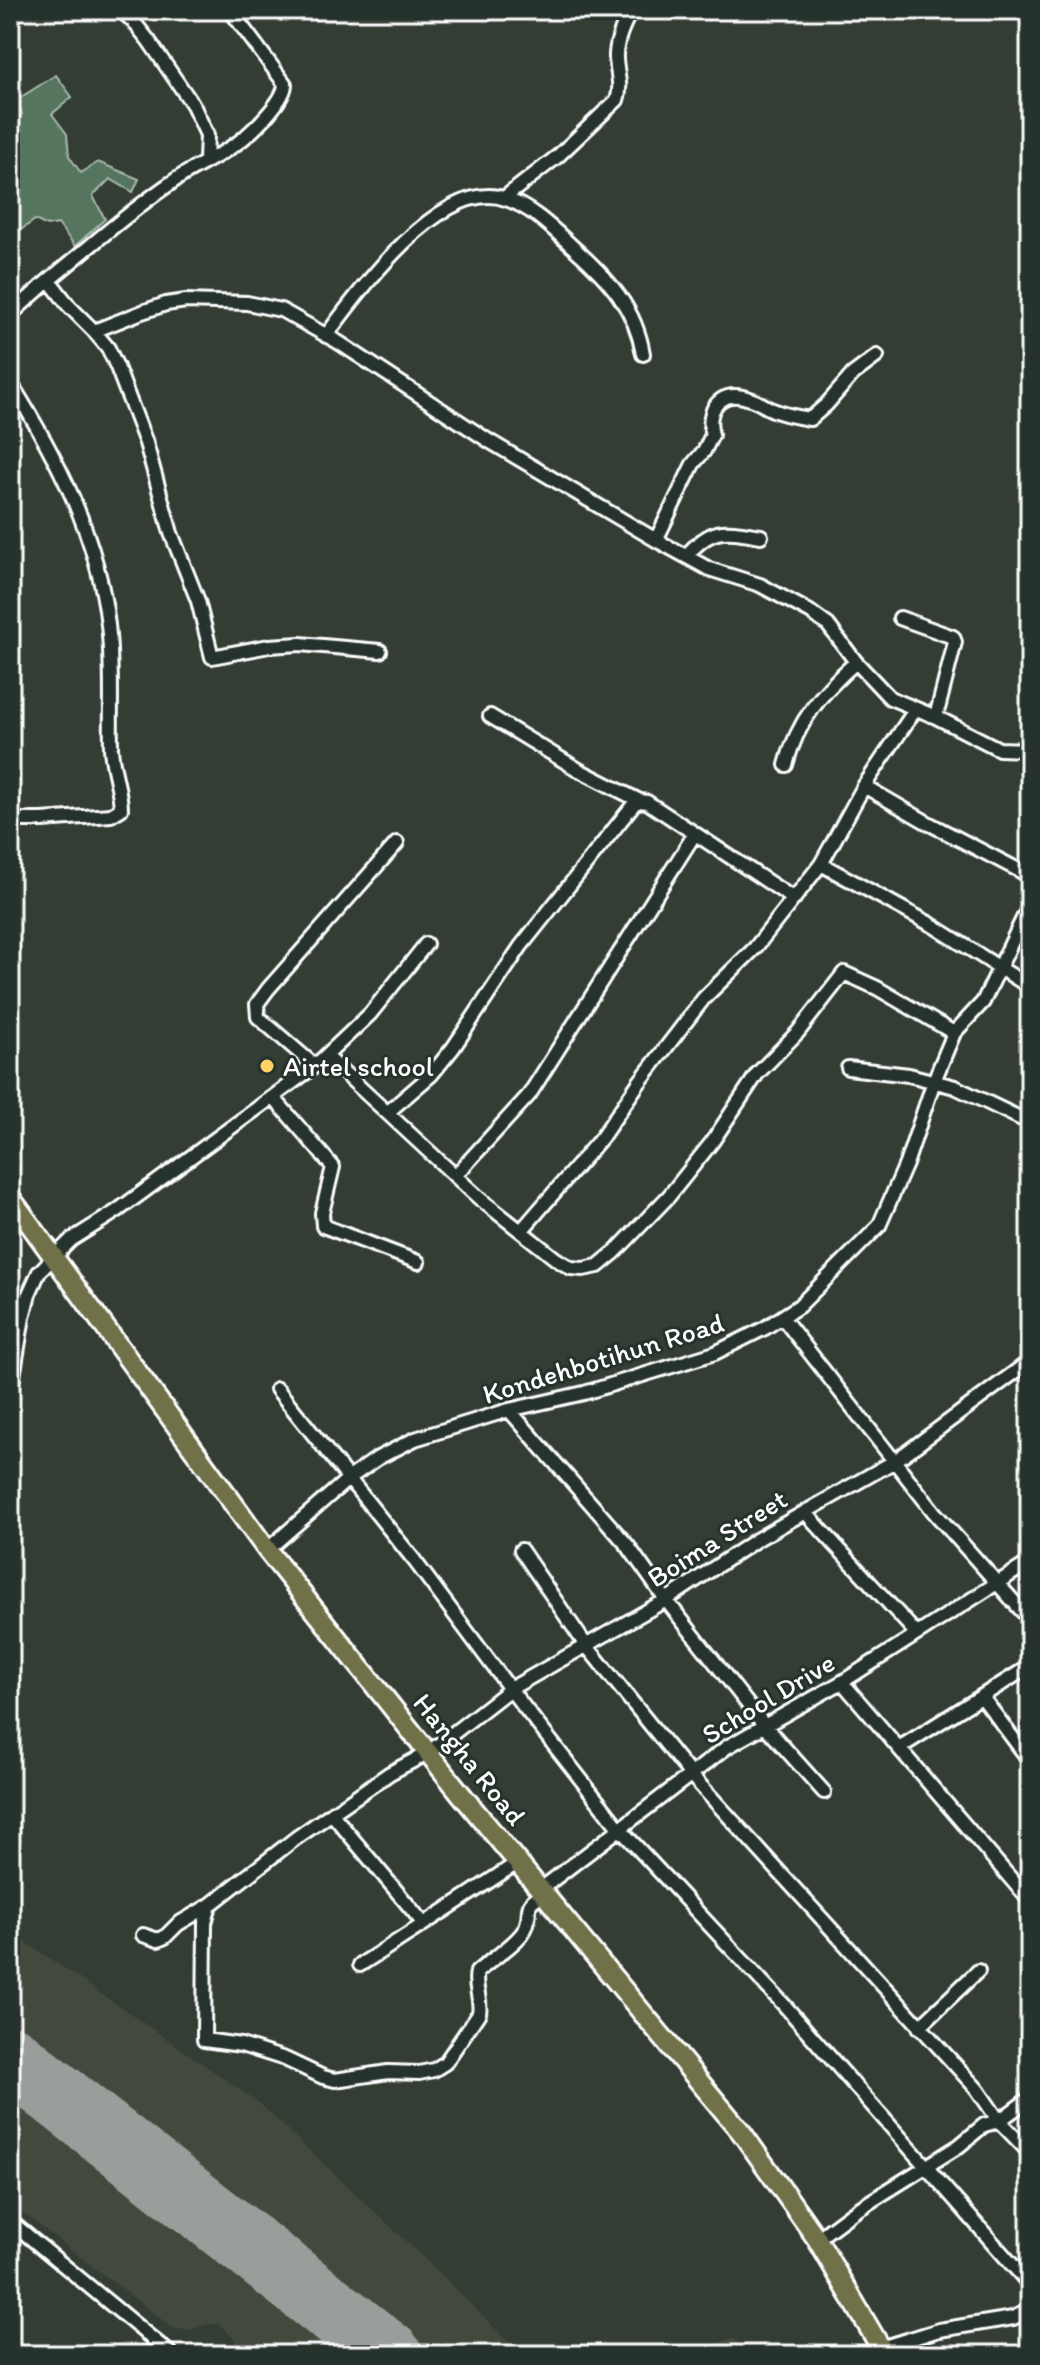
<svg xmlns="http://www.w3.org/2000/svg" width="1040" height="2365" viewBox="0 0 1040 2365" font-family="Itim,sans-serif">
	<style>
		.built { fill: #43493d }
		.green { fill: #55755e; stroke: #aabaae; stroke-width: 2 }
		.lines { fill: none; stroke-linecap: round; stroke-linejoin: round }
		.runway { stroke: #999e9a; stroke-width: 66 }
		.minor-casing { stroke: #fff; stroke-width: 18 }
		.highway-casing { stroke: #fff; stroke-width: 24 }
		.minor { stroke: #26332d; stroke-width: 12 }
		.highway { stroke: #70704a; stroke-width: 18 }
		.poi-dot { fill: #ffd166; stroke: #26332d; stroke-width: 3 }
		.labels { text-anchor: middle; stroke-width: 6; stroke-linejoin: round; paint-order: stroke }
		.poi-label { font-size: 28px; fill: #fff; stroke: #26332d; text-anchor: start }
		.street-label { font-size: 28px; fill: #fff; stroke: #26332d }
	</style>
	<rect width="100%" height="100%" fill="#333d34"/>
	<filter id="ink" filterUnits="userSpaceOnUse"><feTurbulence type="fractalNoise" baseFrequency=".0125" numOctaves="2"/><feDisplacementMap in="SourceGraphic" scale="16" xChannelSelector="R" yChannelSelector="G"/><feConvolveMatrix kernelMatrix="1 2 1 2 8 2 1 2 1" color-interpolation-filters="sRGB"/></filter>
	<g filter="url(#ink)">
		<path class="built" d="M10,1931L258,2102L442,2275L521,2355H233L235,2339L219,2324H209L189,2330L174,2329L10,2203Z
			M733,2338L751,2355H685Z"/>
		<path class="green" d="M56,75L72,97L52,114L67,134L69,156L81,173L98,162L139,179L133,192L110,179L93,196L105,219L75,246L58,224L47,226L35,220L12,236L10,235V132L22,114L18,99Z"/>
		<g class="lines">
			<path class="runway" d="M10,2058L389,2355"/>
			<defs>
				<path id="minor" d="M120,10L133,21L149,41L193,105L207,135L206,160
					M504,198L558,156L617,100C623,85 615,69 616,54C617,38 624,24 631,10
					M49,280C90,247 128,212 171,183C194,166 223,156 245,137C257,127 285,99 285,84L230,10
					M10,315L49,280L69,306L94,331L142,312L166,304L186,301L247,303L281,310L338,342L489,441L656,540L709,569L760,585L810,612L828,625L856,662L890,698L936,717L999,749L1030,750
					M94,331L108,348L117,367L146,443L171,533L198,601L212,657L269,646L300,644L380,651
					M326,336C358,292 443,176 506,199C533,208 554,230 575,249C608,278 636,309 643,354
					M10,382C57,457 98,536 108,625C113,667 110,707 111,748C112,769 121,791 121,809L111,815L42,820H10
					M656,540L693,464L704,451L712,435C705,408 722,388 750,399C758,401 765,407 773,410C785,415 797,417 810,419L826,405L853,374L877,356
					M686,556C712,526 724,530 761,536
					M900,618L953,637L955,642L936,717
					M490,716L579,770L640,801L647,802L794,899
					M786,765C797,721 823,691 856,662
					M864,786L928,823L1030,876
					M821,864L932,925L1030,987
					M326,1056L479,1198L556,1259L571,1268L583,1269L598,1266L615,1252L669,1196L712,1142L757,1074L798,1032L844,973L877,988L954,1033
					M315,1066L258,1017L257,1004L268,989L397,843
					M848,1068L909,1075L955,1087L1030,1123
					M273,1097L333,1167L322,1213L323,1226L418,1262
					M388,1112L431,1075L453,1048L521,946L634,804L640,801
					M455,1176L529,1095L694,835
					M521,1231L602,1137L638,1084L704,998L755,948L821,864L864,786L915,710
					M782,1317L934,1512L1030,1620
					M277,1389L414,1560L510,1689L619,1828L785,2006L1030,2285
					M10,1395L23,1317L29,1294L39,1272L71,1240L117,1211L315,1066L370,1014L426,944
					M509,1410L628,1546L666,1600L764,1725L824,1792
					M805,1512L916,1633
					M267,1550L348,1479L378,1458L415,1439L509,1410L584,1393L715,1353L765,1328L799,1306L879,1226L906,1164L934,1081L954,1033L983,1002L1030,904
					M521,1550L585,1644L691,1775L977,2089L999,2121L1030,2153
					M842,1682L1030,1901
					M982,1697L1030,1761
					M899,1748L1030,1666
					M332,1814L424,1924L360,1965
					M541,1889L727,1747L842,1682L1030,1562
					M210,1905L205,1923L204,2040L241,2045L285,2059L323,2077L335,2080L388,2072L419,2073L434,2070L445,2063L479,2013C482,1999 473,1986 477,1972C489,1961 518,1943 525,1929C534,1912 520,1902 545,1895
					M424,1924L517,1863
					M143,1935L158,1940L165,1937L178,1924L210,1905L296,1838L390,1773L428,1753L510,1689L666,1600L756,1540L895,1461L1030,1361
					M919,2027L978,1971
					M10,2221L172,2355
					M817,2239L852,2213L959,2146L984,2125L999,2121L1030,2098
					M881,2348L939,2330L1013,2318L1030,2310"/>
				<path id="highway" d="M10,1197L267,1550L461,1794L742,2133L817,2239L885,2355"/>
			</defs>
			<use href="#minor" class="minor-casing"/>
			<use href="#highway" class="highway-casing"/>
			<use href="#minor" class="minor"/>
			<use href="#highway" class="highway"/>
		</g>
	</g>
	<circle class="poi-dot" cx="267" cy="1066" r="8"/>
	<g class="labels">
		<g class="poi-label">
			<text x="283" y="1076">Airtel school</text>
		</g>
		<g class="street-label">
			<text transform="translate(603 1358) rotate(-17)" y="10">Kondehbotihun Road</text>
			<text transform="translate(717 1538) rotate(-32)" y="10">Boima Street</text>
			<text transform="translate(768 1698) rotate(-31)" y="10">School Drive</text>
			<text transform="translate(470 1759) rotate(51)" y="10">Hangha Road</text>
		</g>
	</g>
	<rect width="1040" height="2365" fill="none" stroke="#26332d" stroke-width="40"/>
	<rect x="20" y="20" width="1000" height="2325" fill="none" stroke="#fff" stroke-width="3" filter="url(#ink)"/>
</svg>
